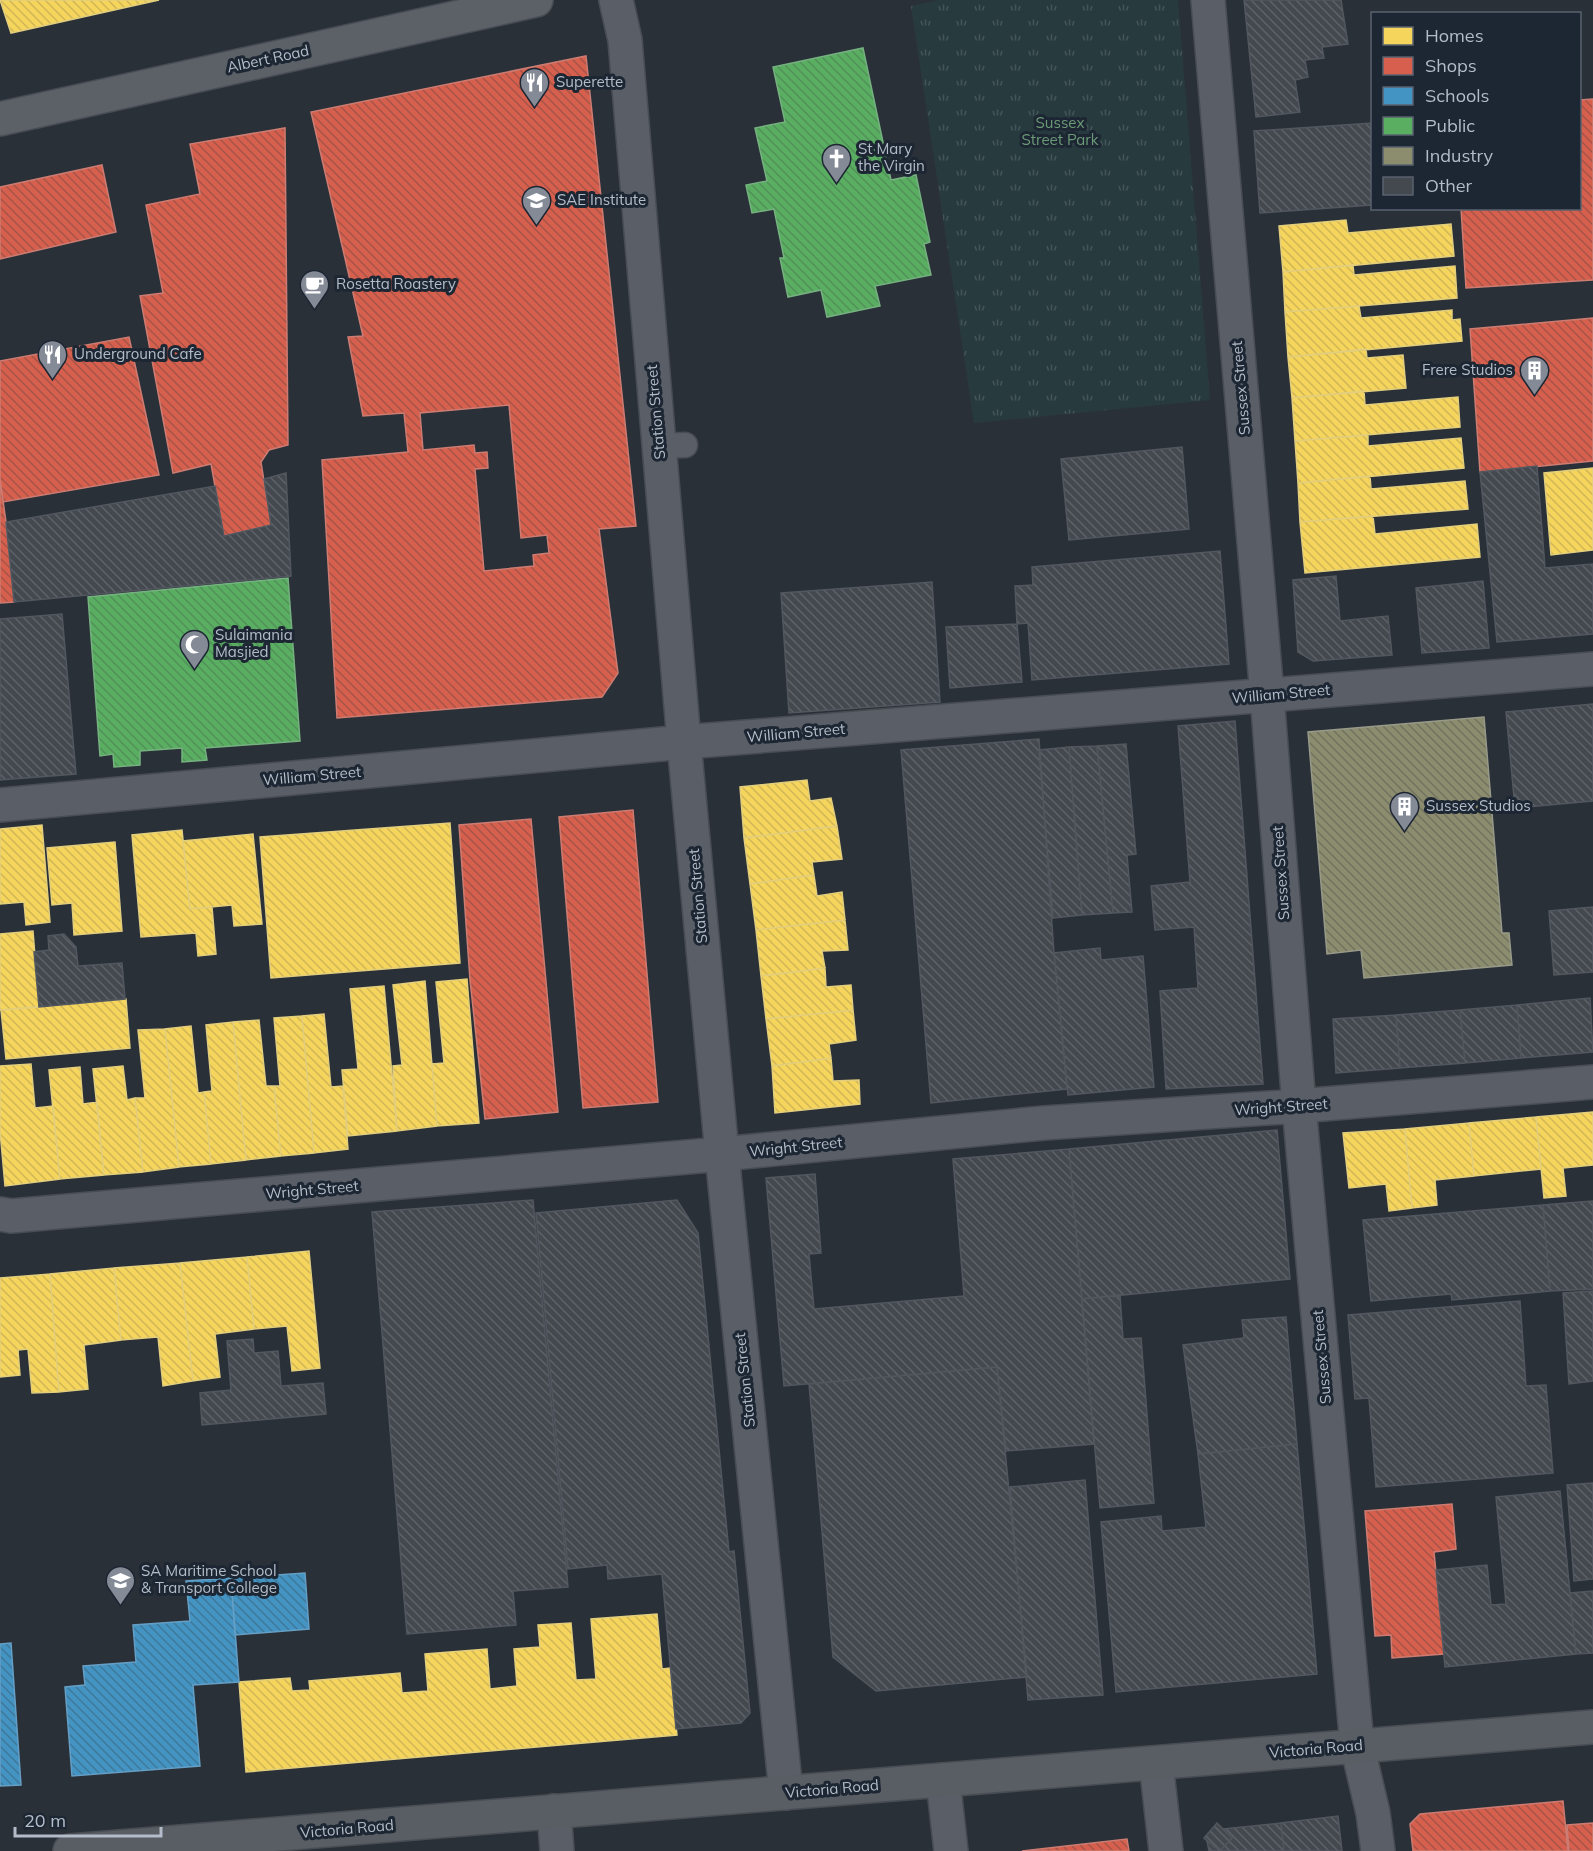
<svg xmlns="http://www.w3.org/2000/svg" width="1593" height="1851" viewBox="0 0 1593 1851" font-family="Mulish,sans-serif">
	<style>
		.park { fill: url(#park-tufts) }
		.homes { fill: url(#homes-back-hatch); stroke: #e2ce7d; stroke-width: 1.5 }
		.shops { fill: url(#shops-back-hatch); stroke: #cc7c72; stroke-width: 1.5; fill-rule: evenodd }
		.schools { fill: url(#schools-back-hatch); stroke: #659fc5; stroke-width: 1.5 }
		.public { fill: url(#public-back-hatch); stroke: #75b280; stroke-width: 1.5 }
		.industry { fill: url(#industry-back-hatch); stroke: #989a89; stroke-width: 1.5 }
		.building { fill: url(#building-back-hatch); stroke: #52575f; stroke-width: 1.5 }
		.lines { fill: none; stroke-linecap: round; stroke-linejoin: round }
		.service-casing { stroke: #484c53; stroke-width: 27 }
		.minor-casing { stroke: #484c53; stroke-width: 36 }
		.secondary-casing { stroke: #484c53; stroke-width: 36 }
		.primary-casing { stroke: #484c55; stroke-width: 36 }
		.service { stroke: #5a5e66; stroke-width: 24 }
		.minor { stroke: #5a5e66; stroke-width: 33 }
		.secondary { stroke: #595d64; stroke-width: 33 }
		.primary { stroke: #5c6168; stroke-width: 33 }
		.labels { text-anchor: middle; stroke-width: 6; stroke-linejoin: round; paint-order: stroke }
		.street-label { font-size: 15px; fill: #b4bcc9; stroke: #1d2633 }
		.poi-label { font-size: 15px; fill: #b4bcc9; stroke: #1d2633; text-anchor: start }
		.park-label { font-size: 15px; fill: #6b9a76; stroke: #1d2633 }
	</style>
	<defs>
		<pattern id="park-tufts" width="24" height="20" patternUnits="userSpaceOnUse" patternTransform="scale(1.5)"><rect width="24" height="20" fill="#273a3e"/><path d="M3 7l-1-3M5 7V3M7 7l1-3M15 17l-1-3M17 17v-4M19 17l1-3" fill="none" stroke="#445559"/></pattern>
		<pattern id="homes-back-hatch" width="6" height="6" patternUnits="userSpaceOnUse" patternTransform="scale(1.5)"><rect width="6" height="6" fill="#f6d55c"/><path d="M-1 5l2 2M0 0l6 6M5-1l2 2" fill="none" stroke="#d0b656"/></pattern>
		<pattern id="shops-back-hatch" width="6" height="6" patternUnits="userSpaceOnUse" patternTransform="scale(1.5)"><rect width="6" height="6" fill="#d6604d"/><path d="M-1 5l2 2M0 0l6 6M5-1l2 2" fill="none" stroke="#a65448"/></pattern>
		<pattern id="schools-back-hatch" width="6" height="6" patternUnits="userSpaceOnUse" patternTransform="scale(1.5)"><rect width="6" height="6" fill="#4393c3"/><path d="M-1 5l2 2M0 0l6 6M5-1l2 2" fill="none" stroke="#3f789a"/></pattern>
		<pattern id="public-back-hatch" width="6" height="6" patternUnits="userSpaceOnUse" patternTransform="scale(1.5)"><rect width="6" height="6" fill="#5aae61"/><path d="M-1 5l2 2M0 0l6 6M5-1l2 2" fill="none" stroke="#519058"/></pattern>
		<pattern id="industry-back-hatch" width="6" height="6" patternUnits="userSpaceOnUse" patternTransform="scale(1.5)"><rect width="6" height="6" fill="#8c8c6e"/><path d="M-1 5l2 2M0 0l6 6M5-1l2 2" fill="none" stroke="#72735f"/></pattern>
		<pattern id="building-back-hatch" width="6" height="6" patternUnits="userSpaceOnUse" patternTransform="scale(1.5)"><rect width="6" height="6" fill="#444950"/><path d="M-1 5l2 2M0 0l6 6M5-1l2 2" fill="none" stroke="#5d6168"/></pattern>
	</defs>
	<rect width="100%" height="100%" fill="#2a3038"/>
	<path class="park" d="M939,0H1178L1210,400L974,423L911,6Z"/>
	<path class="homes" d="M0,0H159L11,33Z
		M1346,220L1348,233L1451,224L1454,256L1283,272L1279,226Z
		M1353,265L1354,275L1455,266L1457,298L1285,312L1283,272Z
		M1359,306L1361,318L1452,310V320L1460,319L1462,341L1288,357L1285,312Z
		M1366,349L1367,358L1403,355L1406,388L1292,398L1288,357Z
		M1364,391L1365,405L1458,397L1460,427L1295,441L1292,398Z
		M1368,435V446L1461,438L1464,468L1298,483L1295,441Z
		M1593,468V550L1551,555L1544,473Z
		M1370,476L1371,489L1465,481L1468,509L1300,522L1298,483Z
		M1373,516L1375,534L1477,524L1480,557L1305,573L1300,522Z
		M807,780L810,801L831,798L837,826L744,838L740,787Z
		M450,823L460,963L271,978L260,837Z
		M42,825L50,922L26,925L24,902L0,904V829Z
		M837,826L842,859L812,862L814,875L750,884L744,838Z
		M182,830L190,909L212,907L216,954L198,956L196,933L141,937L132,835Z
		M253,834L262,924L234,926L232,905L190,909L183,841Z
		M115,842L122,931L74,935L72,903L52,905L47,848Z
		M814,875L817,896L842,892L845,920L756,930L750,884Z
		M845,920L848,950L822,951L825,968L761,976L756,930Z
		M33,931L39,1007L0,1010V934Z
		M825,968L826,987L851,985L853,1010L766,1019L761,976Z
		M467,979L479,1123L437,1126L432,1064L444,1063L436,982Z
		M425,981L437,1126L397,1131L393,1066L402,1065L393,985Z
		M384,986L397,1131L348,1136L342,1070L358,1069L350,989Z
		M126,999L130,1048L6,1059L1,1010Z
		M853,1010L856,1040L829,1044L831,1058L772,1066L766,1019Z
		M324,1014L331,1087L343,1086L348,1149L314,1153L302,1016Z
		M302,1016L314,1153L281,1156L274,1086H280L274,1018Z
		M259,1020L266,1086H274L281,1156L246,1160L233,1022Z
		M233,1022L246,1160L211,1164L204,1092L212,1091L206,1025Z
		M191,1026L198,1093L204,1092L211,1164L179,1167L165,1029Z
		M165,1029L179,1167L143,1172L135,1098H145L138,1030Z
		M831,1058L833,1081L859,1080L860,1104L775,1113L772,1066Z
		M31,1064L35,1108L53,1106L60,1179L5,1186L0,1131V1066Z
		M123,1066L127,1100L135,1098L143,1172L104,1175L93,1069Z
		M80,1067L83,1104L97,1102L104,1175L60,1179L49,1070Z
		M1593,1112V1165L1563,1168L1566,1196L1544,1198L1536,1117Z
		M1536,1117L1541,1169L1474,1176L1469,1123Z
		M1469,1123L1474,1176L1435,1180L1437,1205L1412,1208L1405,1129Z
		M1405,1129L1412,1208L1389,1211L1386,1184L1349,1188L1343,1133Z
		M309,1251L320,1368L292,1371L287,1326L254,1329L247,1257Z
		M247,1257L254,1329L215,1334L220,1377L193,1381L180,1263Z
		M180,1263L193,1381L163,1386L158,1337L121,1340L114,1268Z
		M114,1268L121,1340L84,1345L88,1389L59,1392L50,1274Z
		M50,1274L59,1392L32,1393L28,1349L18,1350L20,1375L0,1377V1278Z
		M657,1614L662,1669L670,1668L677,1735L246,1772L239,1682L290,1678L292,1691L310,1690L309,1681L400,1673L402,1693L428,1691L425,1654L487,1649L490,1689L517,1686L514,1649L540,1647L538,1625L571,1623L576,1680L596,1679L591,1619Z"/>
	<path class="shops" d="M586,56L636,526L599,529L618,673L602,697L337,718L322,460L408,452L404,413L363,416L348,337L363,336L311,112ZM509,405L521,538L547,535L549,553L533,555L534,566L484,571L475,469L488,468L487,452L475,453L474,445L423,450L420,413Z
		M1593,99V280L1466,288L1461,208H1580V100Z
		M285,128L288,445L269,450L261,462L271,525L224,536L211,464L173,473L140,296L163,293L146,205L200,194L190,144Z
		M102,165L116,232L0,259V187Z
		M1593,318V461L1480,472L1470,329Z
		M129,337L159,475L3,502L0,479V361Z
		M0,479L6,522L14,602L0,603Z
		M633,810L658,1102L583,1108L559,817Z
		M531,819L558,1112L485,1119L470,980L459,825Z
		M1452,1504L1456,1549L1434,1552L1444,1654L1392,1658L1391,1635L1375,1636L1365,1511Z
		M1563,1801L1568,1851H1413L1410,1824L1420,1814Z
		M1593,1823V1851H1569L1567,1825Z
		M1127,1839L1129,1851H1022Z"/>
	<path class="schools" d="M305,1573L309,1629L235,1635L231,1578Z
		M231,1578L239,1682L193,1685L200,1766L72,1776L65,1687L85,1685L83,1666L136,1662L133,1625L190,1621L186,1581Z
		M11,1643L21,1785L0,1786V1644Z"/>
	<path class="public" d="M863,48L891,180L916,175L930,242L924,244L931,275L875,286L880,306L827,317L821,290L788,297L780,258H784L774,209L752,213L746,185L767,181L755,128L785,122L773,67Z
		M288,578L300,741L205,748L207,760L182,762V748L140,751V765L114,767L113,754L100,756L88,597Z"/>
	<path class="industry" d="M1484,717L1502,933H1509L1512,965L1364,978L1361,950L1327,954L1308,732Z"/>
	<path class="building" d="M1244,0H1341L1348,44L1322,47L1324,58L1305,60L1308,77L1295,80L1300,112L1256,117Z
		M1372,123V205L1260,213L1254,131Z
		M1182,447L1189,529L1069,540L1061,459Z
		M1537,466L1545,568L1593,564V634L1497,642L1480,472Z
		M286,473L291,576L14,602L6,522L215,486L224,536L271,525L264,479Z
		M1220,551L1229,664L1032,680L1028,623L1017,624L1015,586L1033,585L1032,567Z
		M1336,576L1340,621L1388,616L1392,655L1313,661L1298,652L1293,580Z
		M1483,581L1489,648L1422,653L1416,588Z
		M932,582L940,702L789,713L781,593Z
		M62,614L76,774L0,780V619Z
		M1017,624L1022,682L950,688L946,627Z
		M1593,704V801L1515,808L1506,712Z
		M1235,721L1263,1084L1166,1089L1160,991L1198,988L1194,927L1155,930L1151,886L1190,882L1178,726Z
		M1039,739L1054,953L1067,1089L931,1103L901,750Z
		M1126,744L1136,854L1127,855L1132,912L1113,913L1097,746Z
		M1097,746L1113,913L1082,915L1069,747Z
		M1069,747L1082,915L1053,918L1039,750Z
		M1593,907V972L1554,975L1549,911Z
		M64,934L76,947L78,966L122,963L125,999L39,1007L34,952L49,950L48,936Z
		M1100,948L1101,960L1143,956L1154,1087L1068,1095L1054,953Z
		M1590,998L1593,1052L1521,1058L1517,1005Z
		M1517,1005L1521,1058L1465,1063L1460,1010Z
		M1460,1010L1465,1063L1400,1068L1396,1015Z
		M1396,1015L1400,1068L1336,1073L1333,1019Z
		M1277,1130L1290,1279L1082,1299L1069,1149Z
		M1069,1149L1094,1444L1006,1451L997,1367L784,1386L766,1178L815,1174L821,1253L809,1254L814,1309L964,1296L953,1159Z
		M533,1200L568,1587L513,1591L516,1625L407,1634L372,1212Z
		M677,1200L698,1233L729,1552L734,1551L750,1713L741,1723L676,1729L662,1574L608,1579L607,1565L568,1569L536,1213Z
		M1593,1201V1289L1550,1291L1543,1205Z
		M1543,1205L1550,1291L1452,1300L1451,1294L1371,1301L1363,1220Z
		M1593,1291V1381L1569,1384L1563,1293Z
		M1120,1295L1123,1339L1141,1338L1154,1503L1100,1508L1082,1299Z
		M1520,1301L1526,1386L1546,1385L1553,1473L1376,1487L1369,1398L1355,1399L1348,1315Z
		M1286,1317L1297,1444L1198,1454L1183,1345L1244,1338L1242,1320Z
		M253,1339L254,1353L278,1351L281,1386L323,1383L326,1414L202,1425L200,1393L231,1390L227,1341Z
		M997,1367L1027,1677L876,1691L833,1657L809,1384Z
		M1297,1444L1317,1674L1116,1692L1101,1522L1161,1516L1162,1531L1206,1527L1198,1454Z
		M1085,1480L1103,1695L1028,1700L1010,1487Z
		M1593,1483V1579L1574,1581L1567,1485Z
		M1560,1491L1576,1654L1445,1667L1436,1570L1487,1565L1491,1605L1506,1604L1496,1497Z
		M1593,1591V1653L1576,1654L1570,1593Z
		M1338,1816L1342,1851H1284L1281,1823Z
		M1217,1823L1232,1838L1220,1851L1204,1838Z
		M1217,1823L1223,1829L1281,1823L1284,1851H1209L1207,1841L1204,1838Z
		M1281,1823L1284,1851H1220L1232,1838L1223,1829Z"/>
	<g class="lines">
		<defs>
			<path id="service" d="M659,446L685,445"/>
			<path id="minor" d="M616,0L625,40L684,742L722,1154L786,1793
				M1208,0L1267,695L1299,1106L1357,1745L1373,1813L1378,1851
				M0,805L684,742L1593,669
				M0,1214L11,1216L722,1154L1044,1123L1299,1106L1593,1082
				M1156,1763L1166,1851
				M943,1780L951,1851
				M554,1811L557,1851"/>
			<path id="secondary" d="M70,1851L1593,1727"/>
			<path id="primary" d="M0,119L536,0"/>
		</defs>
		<use href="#service" class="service-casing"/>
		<use href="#minor" class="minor-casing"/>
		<use href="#secondary" class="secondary-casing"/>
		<use href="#primary" class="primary-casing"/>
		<use href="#service" class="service"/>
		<use href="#minor" class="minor"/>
		<use href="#secondary" class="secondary"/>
		<use href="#primary" class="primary"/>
	</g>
	<defs>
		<symbol id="restaurant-pin" viewBox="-11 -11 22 30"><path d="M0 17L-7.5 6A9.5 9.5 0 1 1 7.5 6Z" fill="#848b96" stroke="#1d2633"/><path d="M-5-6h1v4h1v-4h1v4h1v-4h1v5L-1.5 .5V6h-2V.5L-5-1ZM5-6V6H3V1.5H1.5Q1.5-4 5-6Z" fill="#fff"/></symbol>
		<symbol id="church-pin" viewBox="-11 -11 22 30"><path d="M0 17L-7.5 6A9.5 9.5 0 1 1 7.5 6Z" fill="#848b96" stroke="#1d2633"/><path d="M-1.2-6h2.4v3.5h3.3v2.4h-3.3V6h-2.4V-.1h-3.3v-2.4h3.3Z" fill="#fff"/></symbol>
		<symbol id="university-pin" viewBox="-11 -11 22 30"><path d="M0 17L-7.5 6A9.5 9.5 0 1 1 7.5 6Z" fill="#848b96" stroke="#1d2633"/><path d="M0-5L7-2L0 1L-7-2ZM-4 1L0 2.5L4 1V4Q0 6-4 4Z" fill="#fff"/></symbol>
		<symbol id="cafe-pin" viewBox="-11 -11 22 30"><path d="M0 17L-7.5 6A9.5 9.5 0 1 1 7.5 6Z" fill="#848b96" stroke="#1d2633"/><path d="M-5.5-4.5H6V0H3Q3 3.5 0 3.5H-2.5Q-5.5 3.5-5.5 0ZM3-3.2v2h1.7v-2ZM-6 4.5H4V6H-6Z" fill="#fff"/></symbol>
		<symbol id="building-pin" viewBox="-11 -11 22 30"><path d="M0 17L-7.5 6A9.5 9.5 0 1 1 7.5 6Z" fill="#848b96" stroke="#1d2633"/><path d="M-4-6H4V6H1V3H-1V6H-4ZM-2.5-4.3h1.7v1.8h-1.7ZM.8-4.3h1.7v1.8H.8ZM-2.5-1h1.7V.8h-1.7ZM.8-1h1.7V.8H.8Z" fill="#fff"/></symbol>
		<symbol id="mosque-pin" viewBox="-11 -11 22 30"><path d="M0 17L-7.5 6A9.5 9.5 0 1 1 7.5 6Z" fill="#848b96" stroke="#1d2633"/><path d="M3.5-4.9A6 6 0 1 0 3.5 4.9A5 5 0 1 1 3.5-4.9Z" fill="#fff"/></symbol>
	</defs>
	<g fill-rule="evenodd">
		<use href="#restaurant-pin" x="518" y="66" width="33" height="45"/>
		<use href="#church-pin" x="820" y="142" width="33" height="45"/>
		<use href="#university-pin" x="520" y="184" width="33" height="45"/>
		<use href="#cafe-pin" x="298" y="268" width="33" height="45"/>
		<use href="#restaurant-pin" x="36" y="338" width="33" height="45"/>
		<use href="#building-pin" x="1518" y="354" width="33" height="45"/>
		<use href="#mosque-pin" x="178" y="628" width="33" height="45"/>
		<use href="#building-pin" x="1388" y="790" width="33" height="45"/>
		<use href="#university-pin" x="104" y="1564" width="33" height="45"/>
	</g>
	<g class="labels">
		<g class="street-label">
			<text transform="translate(268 59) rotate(-12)" y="5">Albert Road</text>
			<text transform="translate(1241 388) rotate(-95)" y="5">Sussex Street</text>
			<text transform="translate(656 412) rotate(-95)" y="5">Station Street</text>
			<text transform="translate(1281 694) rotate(-5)" y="5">William Street</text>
			<text transform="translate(796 733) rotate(-5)" y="5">William Street</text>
			<text transform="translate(312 776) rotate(-5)" y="5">William Street</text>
			<text transform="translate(1281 873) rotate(-94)" y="5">Sussex Street</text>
			<text transform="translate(698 896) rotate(-95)" y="5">Station Street</text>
			<text transform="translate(1281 1107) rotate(-4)" y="5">Wright Street</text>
			<text transform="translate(796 1147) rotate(-6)" y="5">Wright Street</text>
			<text transform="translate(312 1190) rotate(-5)" y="5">Wright Street</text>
			<text transform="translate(1322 1357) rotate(-95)" y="5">Sussex Street</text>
			<text transform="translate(745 1380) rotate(-96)" y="5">Station Street</text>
			<text transform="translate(1316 1749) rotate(-5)" y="5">Victoria Road</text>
			<text transform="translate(832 1789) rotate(-5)" y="5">Victoria Road</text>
			<text transform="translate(347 1829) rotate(-5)" y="5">Victoria Road</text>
		</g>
		<g class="poi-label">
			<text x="556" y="87">Superette</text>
			<text x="858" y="154">St Mary<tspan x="858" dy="17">the Virgin</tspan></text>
			<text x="557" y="205">SAE Institute</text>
			<text x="336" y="289">Rosetta Roastery</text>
			<text x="74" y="359">Underground Cafe</text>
			<text x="1513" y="375" text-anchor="end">Frere Studios</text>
			<text x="215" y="640">Sulaimania<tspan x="215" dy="17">Masjied</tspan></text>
			<text x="1426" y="811">Sussex Studios</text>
			<text x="141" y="1576">SA Maritime School<tspan x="141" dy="17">&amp; Transport College</tspan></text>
		</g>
		<g class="park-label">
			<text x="1060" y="128">Sussex<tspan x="1060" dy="17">Street Park</tspan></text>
		</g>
	</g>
	<rect x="1371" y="12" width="210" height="198" fill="#1d2633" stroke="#59626f" stroke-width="1.5"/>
	<rect x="1383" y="27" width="30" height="18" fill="#f6d55c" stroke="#59626f" stroke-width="1.5"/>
	<text x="1425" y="42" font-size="18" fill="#b4bcc9">Homes</text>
	<rect x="1383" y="57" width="30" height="18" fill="#d6604d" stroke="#59626f" stroke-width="1.5"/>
	<text x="1425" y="72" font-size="18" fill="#b4bcc9">Shops</text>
	<rect x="1383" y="87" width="30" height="18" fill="#4393c3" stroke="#59626f" stroke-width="1.5"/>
	<text x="1425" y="102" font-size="18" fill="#b4bcc9">Schools</text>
	<rect x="1383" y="117" width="30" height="18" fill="#5aae61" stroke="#59626f" stroke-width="1.5"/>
	<text x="1425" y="132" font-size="18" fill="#b4bcc9">Public</text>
	<rect x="1383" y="147" width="30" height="18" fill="#8c8c6e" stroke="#59626f" stroke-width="1.5"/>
	<text x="1425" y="162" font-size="18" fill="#b4bcc9">Industry</text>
	<rect x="1383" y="177" width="30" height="18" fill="#444950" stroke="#59626f" stroke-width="1.5"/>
	<text x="1425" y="192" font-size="18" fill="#b4bcc9">Other</text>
	<path d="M15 1827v9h146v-9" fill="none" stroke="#b4bcc9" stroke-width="3"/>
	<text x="24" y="1827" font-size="18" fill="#b4bcc9" stroke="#1d2633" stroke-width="4.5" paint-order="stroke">20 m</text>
</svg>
